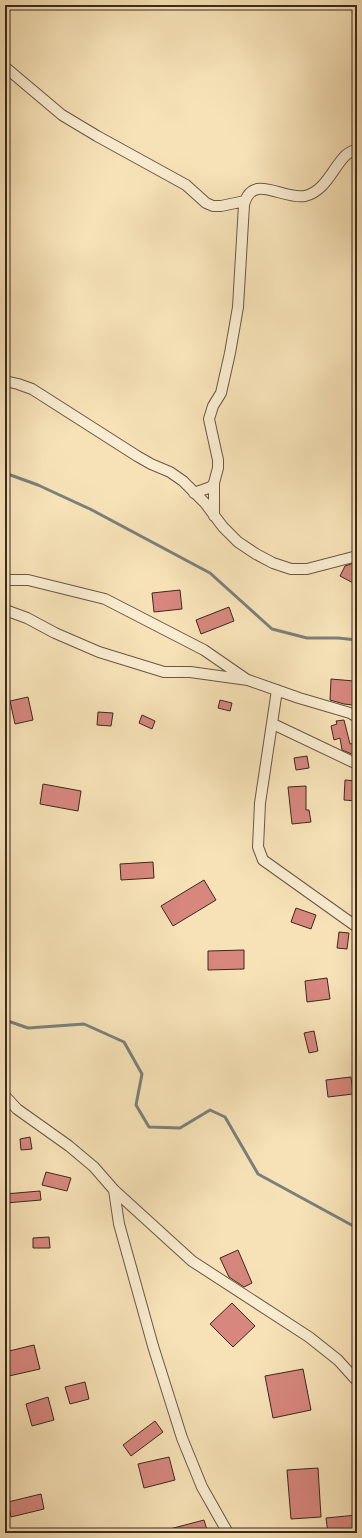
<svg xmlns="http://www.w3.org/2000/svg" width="362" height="1538" viewBox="0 0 362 1538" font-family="'IM FELL Great Primer',serif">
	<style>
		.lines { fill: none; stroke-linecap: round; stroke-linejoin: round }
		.stream { stroke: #7a807c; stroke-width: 3 }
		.building { fill: #d7877e; stroke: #3b291d }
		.minor-casing { stroke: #6a5744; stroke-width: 12 }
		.minor { stroke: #faecd0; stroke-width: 10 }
	</style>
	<rect width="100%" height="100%" fill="#f7e2b7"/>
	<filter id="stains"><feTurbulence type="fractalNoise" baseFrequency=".005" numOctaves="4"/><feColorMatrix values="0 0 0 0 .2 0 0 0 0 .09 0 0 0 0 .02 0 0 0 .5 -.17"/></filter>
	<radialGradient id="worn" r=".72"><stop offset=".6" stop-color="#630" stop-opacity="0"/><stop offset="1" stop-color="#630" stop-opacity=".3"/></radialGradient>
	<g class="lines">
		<path class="stream" d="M5,473L38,485L90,509L210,573L272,629L307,638H338L357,640
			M5,1020L28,1028L84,1024L124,1042L142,1074L136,1105L149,1127L180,1128L210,1110L225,1117L258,1174L357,1228"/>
	</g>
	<path class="building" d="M354,563L357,565V585L340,576L345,566Z
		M180,590L182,609L154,612L152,593Z
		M229,607L234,621L201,634L196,620Z
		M331,679L354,681L353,705L344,704L330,700Z
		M28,697L33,720L15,724L10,701Z
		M220,700L232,703L230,711L218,708Z
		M98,712L113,713L111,726L97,725Z
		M142,715L155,721L152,729L139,723Z
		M344,720L350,744L357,743V756L342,750L340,738L334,740L331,726L337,724L336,721Z
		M307,756L309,768L296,770L294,758Z
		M345,780L357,781V801L344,800Z
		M43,784L81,791L78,811L40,804Z
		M306,786V810H309L311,822L292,824L288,787Z
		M153,862L154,878L121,880L120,864Z
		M204,880L216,900L173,926L161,906Z
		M296,908L316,915L311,929L291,922Z
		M339,932L349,933L347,949L337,948Z
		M244,950V969L208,970V951Z
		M327,978L330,999L307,1002L305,981Z
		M314,1031L318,1051L309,1053L304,1033Z
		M351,1077L353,1094L328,1097L326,1080Z
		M30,1137L32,1149L21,1150L20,1139Z
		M46,1172L71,1178L67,1191L42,1185Z
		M40,1191L41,1200L6,1203L5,1194Z
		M49,1237L50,1248H33V1238Z
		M238,1250L252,1283L244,1287L229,1277L220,1258Z
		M232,1303L255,1326L233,1347L210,1324Z
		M34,1345L40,1369L9,1376L5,1352Z
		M303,1369L311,1410L273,1418L265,1376Z
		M85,1382L89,1399L70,1404L65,1387Z
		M48,1397L54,1420L32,1426L26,1404Z
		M155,1421L163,1432L131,1456L123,1445Z
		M169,1457L175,1480L144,1488L138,1464Z
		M318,1468L321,1517L291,1519L287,1470Z
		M41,1494L44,1509L11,1517L8,1502Z
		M357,1515V1533H328L326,1518Z
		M204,1520L208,1533H167L166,1530Z"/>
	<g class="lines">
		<defs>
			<path id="minor" d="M5,67L62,115L97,136L186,185L206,203L213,206H221L245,201
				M5,381L18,384L32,389L137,456L151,464L170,472L183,481L205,503L223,527L238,542L256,554L273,563L291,569H307L357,556
				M214,483V516
				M194,493L211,487L214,483L218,468V460L209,419L213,406L221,393L230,353L238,307L244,205C252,172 282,200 305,196C325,191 332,170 344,157C347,153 352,151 357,149
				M5,580H28L105,599L204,650L246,679
				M5,610L27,618L55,633L99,652L164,672H190L248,680L299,698L350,713L357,717
				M277,690L260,803L258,847L263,860L357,927
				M273,724L357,764
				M5,1096L17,1109L69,1146L94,1167L114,1190L192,1261L309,1337L338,1360L357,1381
				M114,1190L119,1224L153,1346L182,1438L202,1487L228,1533"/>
		</defs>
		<use href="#minor" class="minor-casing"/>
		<use href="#minor" class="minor"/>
	</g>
	<rect width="362" height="1538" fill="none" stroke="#f7e2b7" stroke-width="20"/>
	<rect x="6" y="6" width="350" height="1526" fill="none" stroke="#3b291d" stroke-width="2"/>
	<rect x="10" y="10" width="342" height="1518" fill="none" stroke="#3b291d"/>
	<rect width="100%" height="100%" filter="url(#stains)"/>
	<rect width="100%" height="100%" fill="url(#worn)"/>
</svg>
